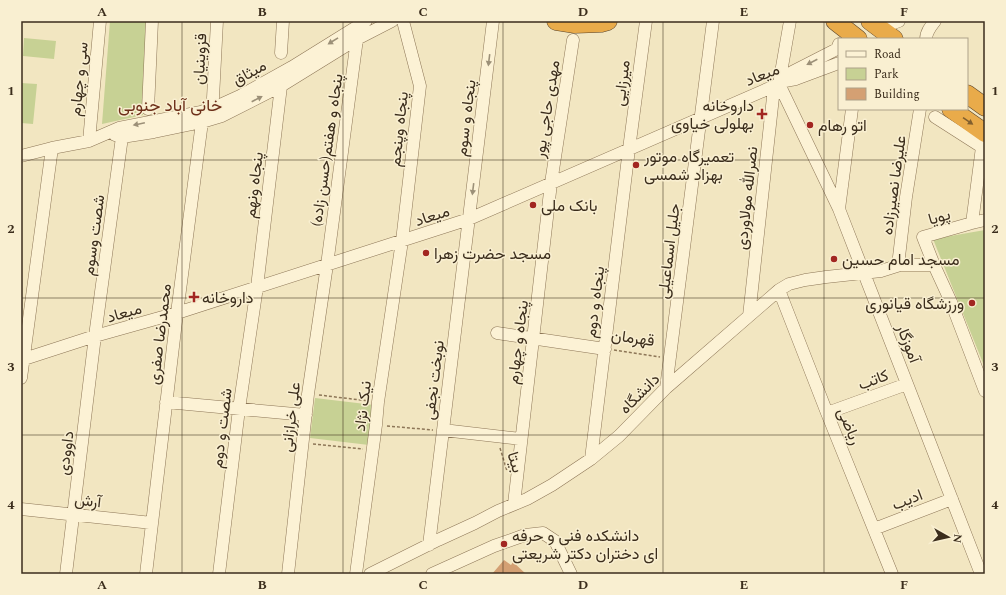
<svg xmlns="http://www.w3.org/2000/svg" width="1006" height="595" viewBox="0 0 1006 595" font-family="Spectral,Vazirmatn,serif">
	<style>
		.green { fill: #c7d194 }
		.building { fill: #d4a073 }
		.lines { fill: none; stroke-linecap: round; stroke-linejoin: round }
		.minor-casing { stroke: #8d7657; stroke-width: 13 }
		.highway-casing { stroke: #5a442b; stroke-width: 19 }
		.path { stroke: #8d7657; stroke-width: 1.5; stroke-dasharray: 3 2; stroke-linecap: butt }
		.minor { stroke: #fcf2d5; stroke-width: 12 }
		.highway { stroke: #e9ab4a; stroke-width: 18 }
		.oneway { fill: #9c9078 }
		.oneway2 { fill: #815f2e }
		.grid { fill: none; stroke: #3b2d1c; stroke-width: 1; stroke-opacity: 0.55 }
		.poi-dot { fill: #a22621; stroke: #f9efd1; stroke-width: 1.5 }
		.labels { text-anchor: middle; stroke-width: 3; stroke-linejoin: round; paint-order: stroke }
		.street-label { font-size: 16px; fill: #3b2d1c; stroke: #f9efd1 }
		.poi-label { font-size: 16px; fill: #3b2d1c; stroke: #f9efd1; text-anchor: start }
		.neighbourhood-label { font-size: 17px; fill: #6c2e18; stroke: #f9efd1 }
		.neatline { fill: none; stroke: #3b2d1c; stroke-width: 1.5 }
		.grid-label { font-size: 13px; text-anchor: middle; font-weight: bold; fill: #3b2d1c }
	</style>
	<rect width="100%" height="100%" fill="#f2e6c1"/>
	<path class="green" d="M110,21H146L143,115L102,124Z
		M24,38L56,41L54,59L23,56Z
		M21,83L37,84L33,124L21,123Z
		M985,230V368L933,239Z
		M315,398L374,405L369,445L310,438Z"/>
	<path class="building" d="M504,560L511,565L513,562L526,574H492Z"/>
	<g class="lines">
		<defs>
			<path id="minor" d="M880,28L899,21
				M926,39C926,32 931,26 935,21
				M281,53L283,21
				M786,80L792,72L837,49L839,44
				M779,84L839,209L981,574
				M213,98L217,21
				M148,109L152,21
				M935,117L985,149
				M115,135L122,137L154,132L202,122L222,116L281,86L357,39L392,21
				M89,141L100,21
				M21,156L52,148L89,141L119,128L201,112L218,106L240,96L292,67L366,21
				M839,209L852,109
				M985,220L972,223L923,237L934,265L951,302L985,391
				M972,223L982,147
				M900,265L899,257L906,197L920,109
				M779,290L827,413L892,574
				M749,316L773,97L779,84L790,21
				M497,333L605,349
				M21,360L95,336L177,313L469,219L779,84L785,81L796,79L839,63
				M21,378L52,148
				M666,388L713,21
				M166,402L306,415
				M827,413L907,384
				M443,430L521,439
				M591,459L629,149L646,21
				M514,504L551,183L573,40
				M21,509L152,523
				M874,529L952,499
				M429,545L493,21
				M66,574L95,336L122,137
				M146,574L177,313L202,122L201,112
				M219,574L239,409L257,287L281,86
				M288,574L308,394L327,265L357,39
				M356,574L376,425L378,402L402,241L420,86L403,21
				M370,574L438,540L475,523L498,511L527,499L552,485L591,459L619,436L666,388L779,290L789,284L805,280L826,277L881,271L900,265H934
				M432,574L494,546L525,535L543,533L555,541L571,574"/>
			<path id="highway" d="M556,21L575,24L601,23L608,21
				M835,21L858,39
				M870,21L894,39
				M967,94L985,107
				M951,109L985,133"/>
		</defs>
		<use href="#minor" class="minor-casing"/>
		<use href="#highway" class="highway-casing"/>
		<path class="path" d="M614,350L660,357
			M319,395L369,401
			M387,426L433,430
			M313,444L363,449
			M500,448L507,471"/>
		<use href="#minor" class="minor"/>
		<use href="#highway" class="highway"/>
	</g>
	<defs><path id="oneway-solid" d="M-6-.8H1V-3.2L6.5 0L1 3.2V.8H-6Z"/></defs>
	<g class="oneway">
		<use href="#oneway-solid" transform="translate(333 41) rotate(148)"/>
		<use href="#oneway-solid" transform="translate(489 60) rotate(97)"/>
		<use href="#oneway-solid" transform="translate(812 62) rotate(153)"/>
		<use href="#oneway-solid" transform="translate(257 99) rotate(-27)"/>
		<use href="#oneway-solid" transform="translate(139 124) rotate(168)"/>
		<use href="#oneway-solid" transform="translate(473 189) rotate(97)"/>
	</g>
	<use class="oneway2" href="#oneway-solid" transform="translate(968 121) rotate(34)"/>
	<path class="grid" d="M182,21V574M343,21V574M503,21V574M663,21V574M824,21V574M21,160H985M21,298H985M21,435H985"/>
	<g class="poi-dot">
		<path d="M760 108h4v4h4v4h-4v4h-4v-4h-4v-4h4z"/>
		<circle cx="810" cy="125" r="4"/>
		<circle cx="636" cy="165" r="4"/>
		<circle cx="533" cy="205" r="4"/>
		<circle cx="426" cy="253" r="4"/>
		<circle cx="834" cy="259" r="4"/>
		<path d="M192 291h4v4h4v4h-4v4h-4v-4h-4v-4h4z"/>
		<circle cx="972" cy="303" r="4"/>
		<circle cx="504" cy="544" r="4"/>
	</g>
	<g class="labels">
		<g class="street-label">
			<text transform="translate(199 59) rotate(-87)" y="6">قزوینیان</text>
			<text transform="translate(249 72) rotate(-29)" y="6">میثاق</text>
			<text transform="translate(762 74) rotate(-22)" y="6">میعاد</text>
			<text transform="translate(78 79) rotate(-84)" y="6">سی و چهارم</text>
			<text transform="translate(621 83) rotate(-83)" y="6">میرزایی</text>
			<text transform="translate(546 109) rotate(-81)" y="6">مهدی حاجی پور</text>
			<text transform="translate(465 118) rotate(-83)" y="6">پنجاه و سوم</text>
			<text transform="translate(398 129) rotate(-84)" y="6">پنجاه وپنجم</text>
			<text transform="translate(326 150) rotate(-82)" y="6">(حسن زاده)پنجاه و هفتم</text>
			<text transform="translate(253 185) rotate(-83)" y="6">پنجاه ونهم</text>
			<text transform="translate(893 185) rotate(-82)" y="6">علیرضا نصیرزاده</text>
			<text transform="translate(746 198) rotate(-84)" y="6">نصرالله مولاوردی</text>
			<text transform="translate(432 215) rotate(-18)" y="6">میعاد</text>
			<text transform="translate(939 216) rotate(-16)" y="6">پویا</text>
			<text transform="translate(93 235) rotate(-82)" y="6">شصت وسوم</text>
			<text transform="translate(668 251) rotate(-83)" y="6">جلیل اسماعیلی</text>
			<text transform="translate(594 302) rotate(-83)" y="6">پنجاه و دوم</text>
			<text transform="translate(124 312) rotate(-16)" y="6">میعاد</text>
			<text transform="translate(159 334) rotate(-83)" y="6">محمدرضا صفری</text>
			<text transform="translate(633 337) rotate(8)" y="6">قهرمان</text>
			<text transform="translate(517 342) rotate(-83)" y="6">پنجاه و چهارم</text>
			<text transform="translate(909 343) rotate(69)" y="6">آموزگار</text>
			<text transform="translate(873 379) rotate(-20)" y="6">کاتب</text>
			<text transform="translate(433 380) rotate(-83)" y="6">نوبخت نجفی</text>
			<text transform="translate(639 393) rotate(-45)" y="6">دانشگاه</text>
			<text transform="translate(362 406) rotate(-83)" y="6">نیک نژاد</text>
			<text transform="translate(290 417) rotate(-83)" y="6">علی خرازانی</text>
			<text transform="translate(850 426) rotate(68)" y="6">ریاضی</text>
			<text transform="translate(221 428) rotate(-83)" y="6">شصت و دوم</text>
			<text transform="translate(65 453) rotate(-83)" y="6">داوودی</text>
			<text transform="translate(516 462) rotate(73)" y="6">بیتا</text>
			<text transform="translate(907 499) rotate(-21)" y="6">ادیب</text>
			<text transform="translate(88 500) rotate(6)" y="6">آرش</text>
		</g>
		<g class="poi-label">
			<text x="754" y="111" text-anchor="end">داروخانه<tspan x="754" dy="18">بهلولی خیاوی</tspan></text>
			<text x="818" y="131">اتو رهام</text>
			<text x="644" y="162">تعمیرگاه موتور<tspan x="644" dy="18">بهزاد شمسی</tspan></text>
			<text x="541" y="211">بانک ملی</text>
			<text x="434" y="259">مسجد حضرت زهرا</text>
			<text x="842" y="265">مسجد امام حسین</text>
			<text x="202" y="303">داروخانه</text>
			<text x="964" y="309" text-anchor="end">ورزشگاه قیانوری</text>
			<text x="512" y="541">دانشکده فنی و حرفه<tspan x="512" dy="18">ای دختران دکتر شریعتی</tspan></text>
		</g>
		<g class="neighbourhood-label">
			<text x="170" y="111">خانی آباد جنوبی</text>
		</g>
	</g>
	<rect width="1006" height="595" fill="none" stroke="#f9efd1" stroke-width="44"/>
	<rect x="838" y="38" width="130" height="72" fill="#f9efd1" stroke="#ada189"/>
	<rect x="846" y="51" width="20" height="6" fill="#fcf2d5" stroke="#ada189"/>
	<text x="874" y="58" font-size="12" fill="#3b2d1c">Road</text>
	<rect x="846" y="68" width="20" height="12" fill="#c7d194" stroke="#ada189"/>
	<text x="874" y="78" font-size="12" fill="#3b2d1c">Park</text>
	<rect x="846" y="88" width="20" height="12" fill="#d4a073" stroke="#ada189"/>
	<text x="874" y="98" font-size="12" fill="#3b2d1c">Building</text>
	<g transform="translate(948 537) rotate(98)" stroke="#f9efd1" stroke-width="3" paint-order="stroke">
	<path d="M0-3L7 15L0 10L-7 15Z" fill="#3b2d1c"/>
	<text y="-6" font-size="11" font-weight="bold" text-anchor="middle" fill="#3b2d1c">N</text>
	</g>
	<rect x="22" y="22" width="962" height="551" class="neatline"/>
	<g class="grid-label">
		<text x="102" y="16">A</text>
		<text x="262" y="16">B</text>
		<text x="423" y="16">C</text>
		<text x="583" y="16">D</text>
		<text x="744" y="16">E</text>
		<text x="904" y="16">F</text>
		<text x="11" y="95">1</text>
		<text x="995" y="95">1</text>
		<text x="11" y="233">2</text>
		<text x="995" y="233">2</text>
		<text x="11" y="371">3</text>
		<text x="995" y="371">3</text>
		<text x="11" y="509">4</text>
		<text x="995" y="509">4</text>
		<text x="102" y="589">A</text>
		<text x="262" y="589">B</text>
		<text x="423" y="589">C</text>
		<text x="583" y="589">D</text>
		<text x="744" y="589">E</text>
		<text x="904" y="589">F</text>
	</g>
</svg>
